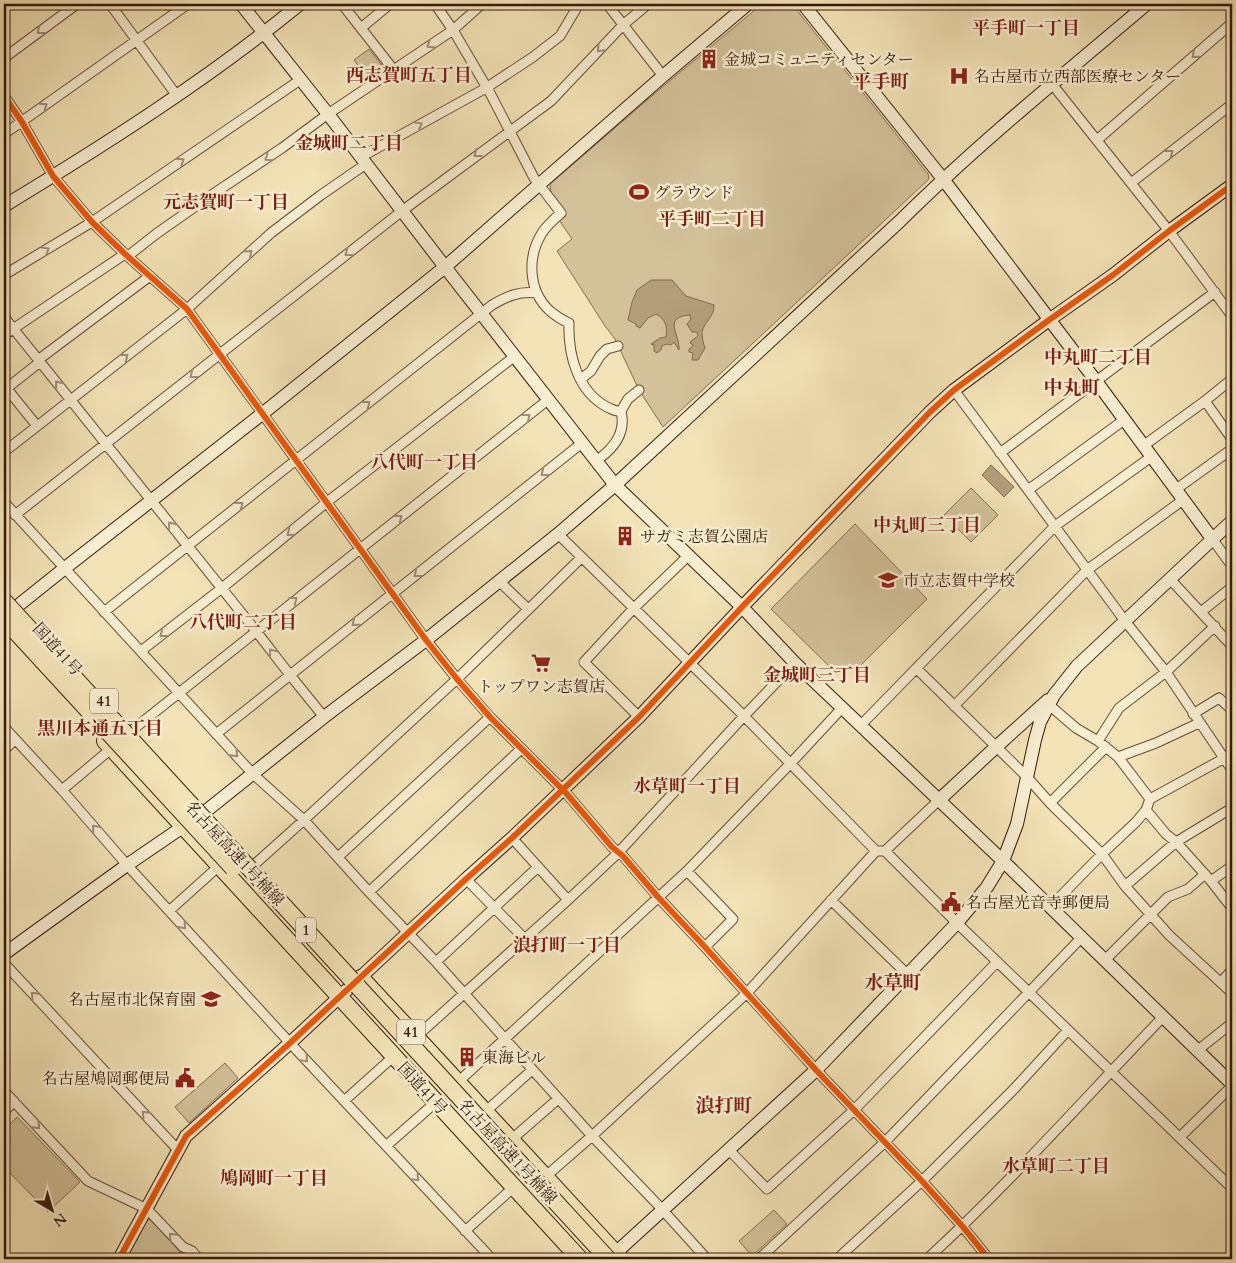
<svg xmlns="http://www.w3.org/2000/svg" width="1236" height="1263" viewBox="0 0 1236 1263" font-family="Cardo,'Noto Serif JP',serif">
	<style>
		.green { fill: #d3c199; stroke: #856d52 }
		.water { fill: #b39e7c; stroke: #81694e }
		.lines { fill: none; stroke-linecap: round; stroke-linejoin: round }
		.street-casing { stroke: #664c35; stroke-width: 11 }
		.secondary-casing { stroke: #37190a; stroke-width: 14 }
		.highway-casing { stroke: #37190a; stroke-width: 18 }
		.street { stroke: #f7edd0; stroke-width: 9 }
		.secondary { stroke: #f7edd0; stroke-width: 12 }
		.highway { stroke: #f3e3b6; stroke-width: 16 }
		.highway-bridge-casing { stroke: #37190a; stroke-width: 18; stroke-linecap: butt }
		.highway-bridge { stroke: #f3e3b6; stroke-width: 16 }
		.cycleway-casing { stroke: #f7edd0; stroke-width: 9 }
		.cycleway { stroke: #e8590c; stroke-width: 6 }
		.oneway { stroke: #a18e77 }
		.labels { text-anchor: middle; stroke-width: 5; stroke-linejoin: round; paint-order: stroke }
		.shield { fill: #f7edd0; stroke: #715945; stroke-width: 1 }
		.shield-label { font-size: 15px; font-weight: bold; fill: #37190a }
		.poi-label { font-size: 16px; fill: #37190a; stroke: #f7edd0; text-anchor: start }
		.street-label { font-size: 16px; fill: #37190a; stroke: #f7edd0 }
		.neighbourhood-label { font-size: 18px; font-weight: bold; fill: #7a1f14; stroke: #f7edd0 }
		.quarter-label { font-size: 19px; font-weight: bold; fill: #7a1f14; stroke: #f7edd0 }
	</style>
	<rect width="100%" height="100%" fill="#f3e3b6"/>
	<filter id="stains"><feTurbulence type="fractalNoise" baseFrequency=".004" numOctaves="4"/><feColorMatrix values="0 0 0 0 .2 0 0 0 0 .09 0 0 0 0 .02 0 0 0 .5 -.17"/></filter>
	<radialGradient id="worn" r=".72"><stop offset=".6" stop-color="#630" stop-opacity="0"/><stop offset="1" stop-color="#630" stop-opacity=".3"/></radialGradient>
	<path class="green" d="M762,4H792L928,174L929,177L928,180L663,427L639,390L615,339L605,326L557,251L572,239L559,220L566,216L551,193L550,184L660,89Z
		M369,49L384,68L368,79L354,60Z
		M971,488L998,515L971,542L944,515Z
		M855,524L927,599L857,669L835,672L771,609Z
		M225,1063L238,1078L189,1123L175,1107Z
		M17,1117L80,1182L48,1212L4,1167V1130Z
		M774,1210L787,1224L752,1256L739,1241Z
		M150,1219L182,1254H190L195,1259H126L147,1220Z"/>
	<path class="water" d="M651,280H672L686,296L714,305C715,316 704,322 702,332C702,337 703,343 705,348L698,360H692L693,353L689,352V349L692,347L693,345L690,343L691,341L698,336L697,332H692L687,324L691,319L690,315C662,317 680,334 679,350L674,342L671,345L667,344L662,346L661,350L657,353L654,351V345L651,344L660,338L666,337C668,327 665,318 656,314L648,318L640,328L636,326V324L628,320L632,302L637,290Z
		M991,465L1014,487L1004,497L982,475Z"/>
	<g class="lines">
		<defs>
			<path id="street" d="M110,4L177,96
				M342,4L393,69
				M435,4L453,30L490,93L534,178L561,213C554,219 547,225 542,233C527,257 528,291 550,311C556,316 562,320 569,323C568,354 577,391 607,407C612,409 615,412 621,411C626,431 616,446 600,458
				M607,4L663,76
				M361,28L390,4
				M4,58L77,4
				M1052,84L1169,231L1232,316
				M4,96L22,122L53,176L92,222L125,254L187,309L426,640L457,679L490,717L566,793L612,847L623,856L658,897L705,947L816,1070L922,1181L963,1227L989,1259
				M4,134L188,4
				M1097,140L1232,23
				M361,157L486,88L533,57L560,36L579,4
				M1131,183L1232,104
				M128,256L156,234L213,194L282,148L328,114L453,30L482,4
				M4,275L92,222L300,80
				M4,317L256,631L290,675L324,717
				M4,335L125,254
				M38,360L150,276
				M581,379L591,371L600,356L607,349L618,346
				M4,385L37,426
				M7,388L40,362
				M954,390L1125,621L1166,672L1232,770
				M1205,401L1232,439
				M621,411L628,399L639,390
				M1143,446L1205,401L1232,379
				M4,452L187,309L271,233L321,195L366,164
				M1000,453L1215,292
				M1028,490L1124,420
				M1175,490L1232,449
				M4,502L253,774L304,820L369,892L436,962L592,1136L659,1206L707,1259
				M15,515L402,211L551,101L623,25L648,4
				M558,534L741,713L876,851H885L939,800
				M1213,540L1232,566
				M1170,579L1232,646
				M499,581L528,609
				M104,612L492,305C507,296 519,291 537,293
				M1201,612L1232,587
				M141,651L222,588L327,502L515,356
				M917,669L1027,777L1050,803L1102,854L1125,886L1169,935L1232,993
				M1048,704L1076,728L1098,741L1118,757L1150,799L1146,810L1166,834L1176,842L1211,881L1232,908
				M954,706L1087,570L1183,500
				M1193,714L1219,698L1232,710
				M639,717L584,662L633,609L688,556
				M861,725L1055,526L1151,457
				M4,727L62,790L127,865L290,1043L492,1259
				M131,731L549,399
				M216,734L582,443
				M1098,741L1119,708L1166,672L1215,626
				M4,750L15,740
				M1118,757L1156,743L1199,723
				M62,790L112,748
				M1150,799L1232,754
				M1050,803L1106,747
				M512,838L568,900
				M885,851L957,923L1232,1188
				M338,857L490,717
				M254,865L304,820L457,679L581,558
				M687,871L733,919L705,947
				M466,879L525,939
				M1211,881L1232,866
				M1125,886L1176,842L1232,808
				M369,892L521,749
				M831,900L908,975
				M1050,907L1102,854L1136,822L1146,810
				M169,911L219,866
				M1105,960L1168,897L1188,889L1205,874
				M436,962L538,867
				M4,963L178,1150
				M1221,982L1232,970
				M416,1037L568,900L618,853L744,716L795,663
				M1198,1050L1232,1023
				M458,1082L687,871L790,764L842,708
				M4,1091L88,1181L147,1209L183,1247L192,1251L199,1259
				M344,1101L394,1056
				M4,1112L14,1101
				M485,1112L532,1070
				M1180,1137L1232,1086
				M511,1140L558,1099
				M386,1146L436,1102
				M729,1150L767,1189L854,1110L997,962
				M545,1177L592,1136L747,993L876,851
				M465,1231L514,1187
				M759,1259L885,1142L1082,937
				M837,1259L922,1181L1014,1089L1068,1030
				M927,1259C1010,1183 1085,1098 1163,1017"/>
			<path id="secondary" d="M241,4L328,114L445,267L615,485L742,607L795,663L1003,861L1232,1084
				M803,4L943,179L1096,381L1213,540
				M1231,4L1232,6
				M4,206C106,144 207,80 300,4
				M5,616L65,568L262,414L445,267L663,76L748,4
				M939,800L996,747L1048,700
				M4,954L127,865L206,811L324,717L426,640L558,534L615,485L900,221C978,144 1063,75 1147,4
				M119,1259L186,1136L290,1043L466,879L512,838L639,717L742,607L930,412L954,390L1049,320L1113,275L1169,231L1232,185
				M609,1259L816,1070L957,923L987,887L1003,861L1017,824L1035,740L1040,722L1054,695L1077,666L1232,521"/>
			<path id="highway" d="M105,741L580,1259
				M361,978L416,1037L621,1259"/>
		</defs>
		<use href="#street" class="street-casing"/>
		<use href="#secondary" class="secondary-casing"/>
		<use href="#highway" class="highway-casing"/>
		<use href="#street" class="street"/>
		<use href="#secondary" class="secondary"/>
		<use href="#highway" class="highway"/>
		<defs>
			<path id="highway-bridge" d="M4,601L608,1259
				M4,619L233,868"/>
		</defs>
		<use href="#highway-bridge" class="highway-bridge-casing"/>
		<use href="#highway-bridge" class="highway-bridge"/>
		<defs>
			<path id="cycleway" d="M4,96L22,122L53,176L92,222L125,254L187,309L426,640L457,679L490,717L566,793L612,847L623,856L658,897L705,947L816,1070L922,1181L963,1227L989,1259
				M119,1259L186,1136L290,1043L466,879L512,838L639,717L742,607L930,412L954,390L1049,320L1113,275L1169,231L1232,185"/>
		</defs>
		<use href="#cycleway" class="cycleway-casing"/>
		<use href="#cycleway" class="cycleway"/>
	</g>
	<defs><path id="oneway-chevron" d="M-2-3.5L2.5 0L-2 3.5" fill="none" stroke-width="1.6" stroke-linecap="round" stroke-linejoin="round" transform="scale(1.25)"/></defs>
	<g class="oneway">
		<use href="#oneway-chevron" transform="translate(40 31) rotate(143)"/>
		<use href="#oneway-chevron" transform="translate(430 45) rotate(147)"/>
		<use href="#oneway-chevron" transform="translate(600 49) rotate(134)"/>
		<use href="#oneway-chevron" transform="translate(1195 55) rotate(139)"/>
		<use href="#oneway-chevron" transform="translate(44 106) rotate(-35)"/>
		<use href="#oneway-chevron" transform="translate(419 125) rotate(-29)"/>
		<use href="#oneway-chevron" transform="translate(1170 153) rotate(-38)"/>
		<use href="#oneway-chevron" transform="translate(477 154) rotate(143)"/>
		<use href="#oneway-chevron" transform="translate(268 158) rotate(146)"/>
		<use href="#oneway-chevron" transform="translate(181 161) rotate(-34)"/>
		<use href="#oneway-chevron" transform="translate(46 250) rotate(-31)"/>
		<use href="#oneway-chevron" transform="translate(249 253) rotate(-42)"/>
		<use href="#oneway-chevron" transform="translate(348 253) rotate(142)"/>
		<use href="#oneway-chevron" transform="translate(125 357) rotate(-38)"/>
		<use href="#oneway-chevron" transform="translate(193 375) rotate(142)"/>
		<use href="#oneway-chevron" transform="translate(58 384) rotate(-129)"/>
		<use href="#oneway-chevron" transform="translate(367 404) rotate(-38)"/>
		<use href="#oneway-chevron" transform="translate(527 417) rotate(-38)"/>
		<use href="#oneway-chevron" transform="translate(544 473) rotate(142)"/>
		<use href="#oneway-chevron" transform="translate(240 505) rotate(-38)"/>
		<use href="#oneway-chevron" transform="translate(399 518) rotate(-38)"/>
		<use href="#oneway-chevron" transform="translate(171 525) rotate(-129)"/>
		<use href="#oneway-chevron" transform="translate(290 533) rotate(141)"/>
		<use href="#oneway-chevron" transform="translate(417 574) rotate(142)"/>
		<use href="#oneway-chevron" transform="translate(294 600) rotate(-38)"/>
		<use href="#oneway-chevron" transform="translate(355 623) rotate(141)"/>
		<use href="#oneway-chevron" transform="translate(163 634) rotate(142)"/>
		<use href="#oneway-chevron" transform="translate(272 652) rotate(-127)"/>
		<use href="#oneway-chevron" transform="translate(235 754) rotate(47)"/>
		<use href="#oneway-chevron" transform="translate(95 828) rotate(-131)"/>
		<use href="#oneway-chevron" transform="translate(183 926) rotate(48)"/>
		<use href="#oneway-chevron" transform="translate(34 995) rotate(-133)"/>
		<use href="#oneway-chevron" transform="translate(305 1059) rotate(47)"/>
		<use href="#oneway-chevron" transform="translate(145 1114) rotate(-133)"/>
		<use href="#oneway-chevron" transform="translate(37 1126) rotate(47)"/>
		<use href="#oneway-chevron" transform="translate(416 1178) rotate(47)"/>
		<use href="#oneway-chevron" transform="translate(172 1236) rotate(-133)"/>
	</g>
	<defs>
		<symbol id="building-bare" viewBox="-9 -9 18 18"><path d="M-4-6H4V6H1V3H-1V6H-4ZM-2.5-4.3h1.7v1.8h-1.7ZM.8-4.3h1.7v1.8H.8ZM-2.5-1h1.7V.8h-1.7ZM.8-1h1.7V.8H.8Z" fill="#8f2418" stroke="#f7edd0" stroke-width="2.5" paint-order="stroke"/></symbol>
		<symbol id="hospital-bare" viewBox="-9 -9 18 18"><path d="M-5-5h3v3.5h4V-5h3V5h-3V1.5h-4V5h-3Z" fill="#8f2418" stroke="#f7edd0" stroke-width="2.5" paint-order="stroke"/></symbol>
		<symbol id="stadium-bare" viewBox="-9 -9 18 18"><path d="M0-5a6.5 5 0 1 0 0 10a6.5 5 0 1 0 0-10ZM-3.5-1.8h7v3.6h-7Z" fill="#8f2418" stroke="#f7edd0" stroke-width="2.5" paint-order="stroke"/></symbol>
		<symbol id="school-bare" viewBox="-9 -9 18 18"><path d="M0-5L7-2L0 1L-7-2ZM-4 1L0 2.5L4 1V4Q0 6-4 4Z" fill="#8f2418" stroke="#f7edd0" stroke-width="2.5" paint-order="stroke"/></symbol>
		<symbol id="supermarket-bare" viewBox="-9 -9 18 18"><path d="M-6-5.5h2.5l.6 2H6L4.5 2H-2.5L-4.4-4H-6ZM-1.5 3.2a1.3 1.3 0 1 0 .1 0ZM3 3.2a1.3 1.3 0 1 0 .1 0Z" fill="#8f2418" stroke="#f7edd0" stroke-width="2.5" paint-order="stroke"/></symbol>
		<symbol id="civic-bare" viewBox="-9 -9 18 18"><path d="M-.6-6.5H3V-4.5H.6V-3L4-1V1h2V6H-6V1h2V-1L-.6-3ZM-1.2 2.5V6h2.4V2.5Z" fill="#8f2418" stroke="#f7edd0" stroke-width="2.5" paint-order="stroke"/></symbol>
	</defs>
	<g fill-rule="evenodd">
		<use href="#building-bare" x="695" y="45" width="28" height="28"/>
		<use href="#hospital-bare" x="945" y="62" width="28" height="28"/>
		<use href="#stadium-bare" x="625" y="178" width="28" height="28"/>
		<use href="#building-bare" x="611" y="522" width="28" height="28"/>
		<use href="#school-bare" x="874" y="566" width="28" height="28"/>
		<use href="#supermarket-bare" x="527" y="649" width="28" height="28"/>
		<use href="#civic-bare" x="937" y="888" width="28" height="28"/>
		<use href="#school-bare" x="197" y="985" width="28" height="28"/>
		<use href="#building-bare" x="453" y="1043" width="28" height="28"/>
		<use href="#civic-bare" x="171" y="1064" width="28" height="28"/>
	</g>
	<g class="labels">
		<g class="shield">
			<rect x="90" y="688.5" width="28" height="25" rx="4"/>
			<rect x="296" y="917.5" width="20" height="25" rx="4"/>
			<rect x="397" y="1019.5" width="28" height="25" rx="4"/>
		</g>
		<g class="shield-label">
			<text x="104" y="706">41</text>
			<text x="306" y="935">1</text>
			<text x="411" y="1037">41</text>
		</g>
		<g class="poi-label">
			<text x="724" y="65">金城コミュニティセンター</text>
			<text x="974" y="82">名古屋市立西部医療センター</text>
			<text x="654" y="198">グラウンド</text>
			<text x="640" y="542">サガミ志賀公園店</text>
			<text x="903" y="586">市立志賀中学校</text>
			<text x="541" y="692" text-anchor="middle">トップワン志賀店</text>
			<text x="966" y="908">名古屋光音寺郵便局</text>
			<text x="196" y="1005" text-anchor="end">名古屋市北保育園</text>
			<text x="482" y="1063">東海ビル</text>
			<text x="170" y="1084" text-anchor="end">名古屋鳩岡郵便局</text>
		</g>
		<g class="street-label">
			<text transform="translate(58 649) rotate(48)" y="6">国道41号</text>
			<text transform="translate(235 853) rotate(47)" y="6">名古屋高速1号楠線</text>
			<text transform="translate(423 1088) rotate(47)" y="6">国道41号</text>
			<text transform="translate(508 1151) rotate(47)" y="6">名古屋高速1号楠線</text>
		</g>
		<g class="neighbourhood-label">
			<text x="1026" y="34">平手町一丁目</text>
			<text x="409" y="81">西志賀町五丁目</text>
			<text x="349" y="149">金城町二丁目</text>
			<text x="226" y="208">元志賀町一丁目</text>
			<text x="712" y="225">平手町二丁目</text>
			<text x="1098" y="363">中丸町二丁目</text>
			<text x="424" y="468">八代町一丁目</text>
			<text x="927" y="531">中丸町三丁目</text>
			<text x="243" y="628">八代町二丁目</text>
			<text x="817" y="681">金城町三丁目</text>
			<text x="100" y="734">黒川本通五丁目</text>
			<text x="687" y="792">水草町一丁目</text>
			<text x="567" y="951">浪打町一丁目</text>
			<text x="1056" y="1172">水草町二丁目</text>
			<text x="274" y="1184">鳩岡町一丁目</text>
		</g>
		<g class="quarter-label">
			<text x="881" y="88">平手町</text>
			<text x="1072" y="394">中丸町</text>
			<text x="893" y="989">水草町</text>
			<text x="724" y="1112">浪打町</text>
		</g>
	</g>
	<rect width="1236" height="1263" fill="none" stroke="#f3e3b6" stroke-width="20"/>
	<rect x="5" y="5" width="1226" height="1253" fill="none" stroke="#37190a" stroke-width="2.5"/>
	<rect x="10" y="10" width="1216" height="1243" fill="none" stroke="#37190a"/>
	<g transform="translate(52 1210) rotate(142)" stroke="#f7edd0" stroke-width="4" paint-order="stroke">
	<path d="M0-4L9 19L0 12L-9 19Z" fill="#37190a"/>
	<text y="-8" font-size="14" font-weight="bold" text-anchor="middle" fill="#37190a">N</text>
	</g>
	<rect width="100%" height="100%" filter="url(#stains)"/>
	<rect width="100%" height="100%" fill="url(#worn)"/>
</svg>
